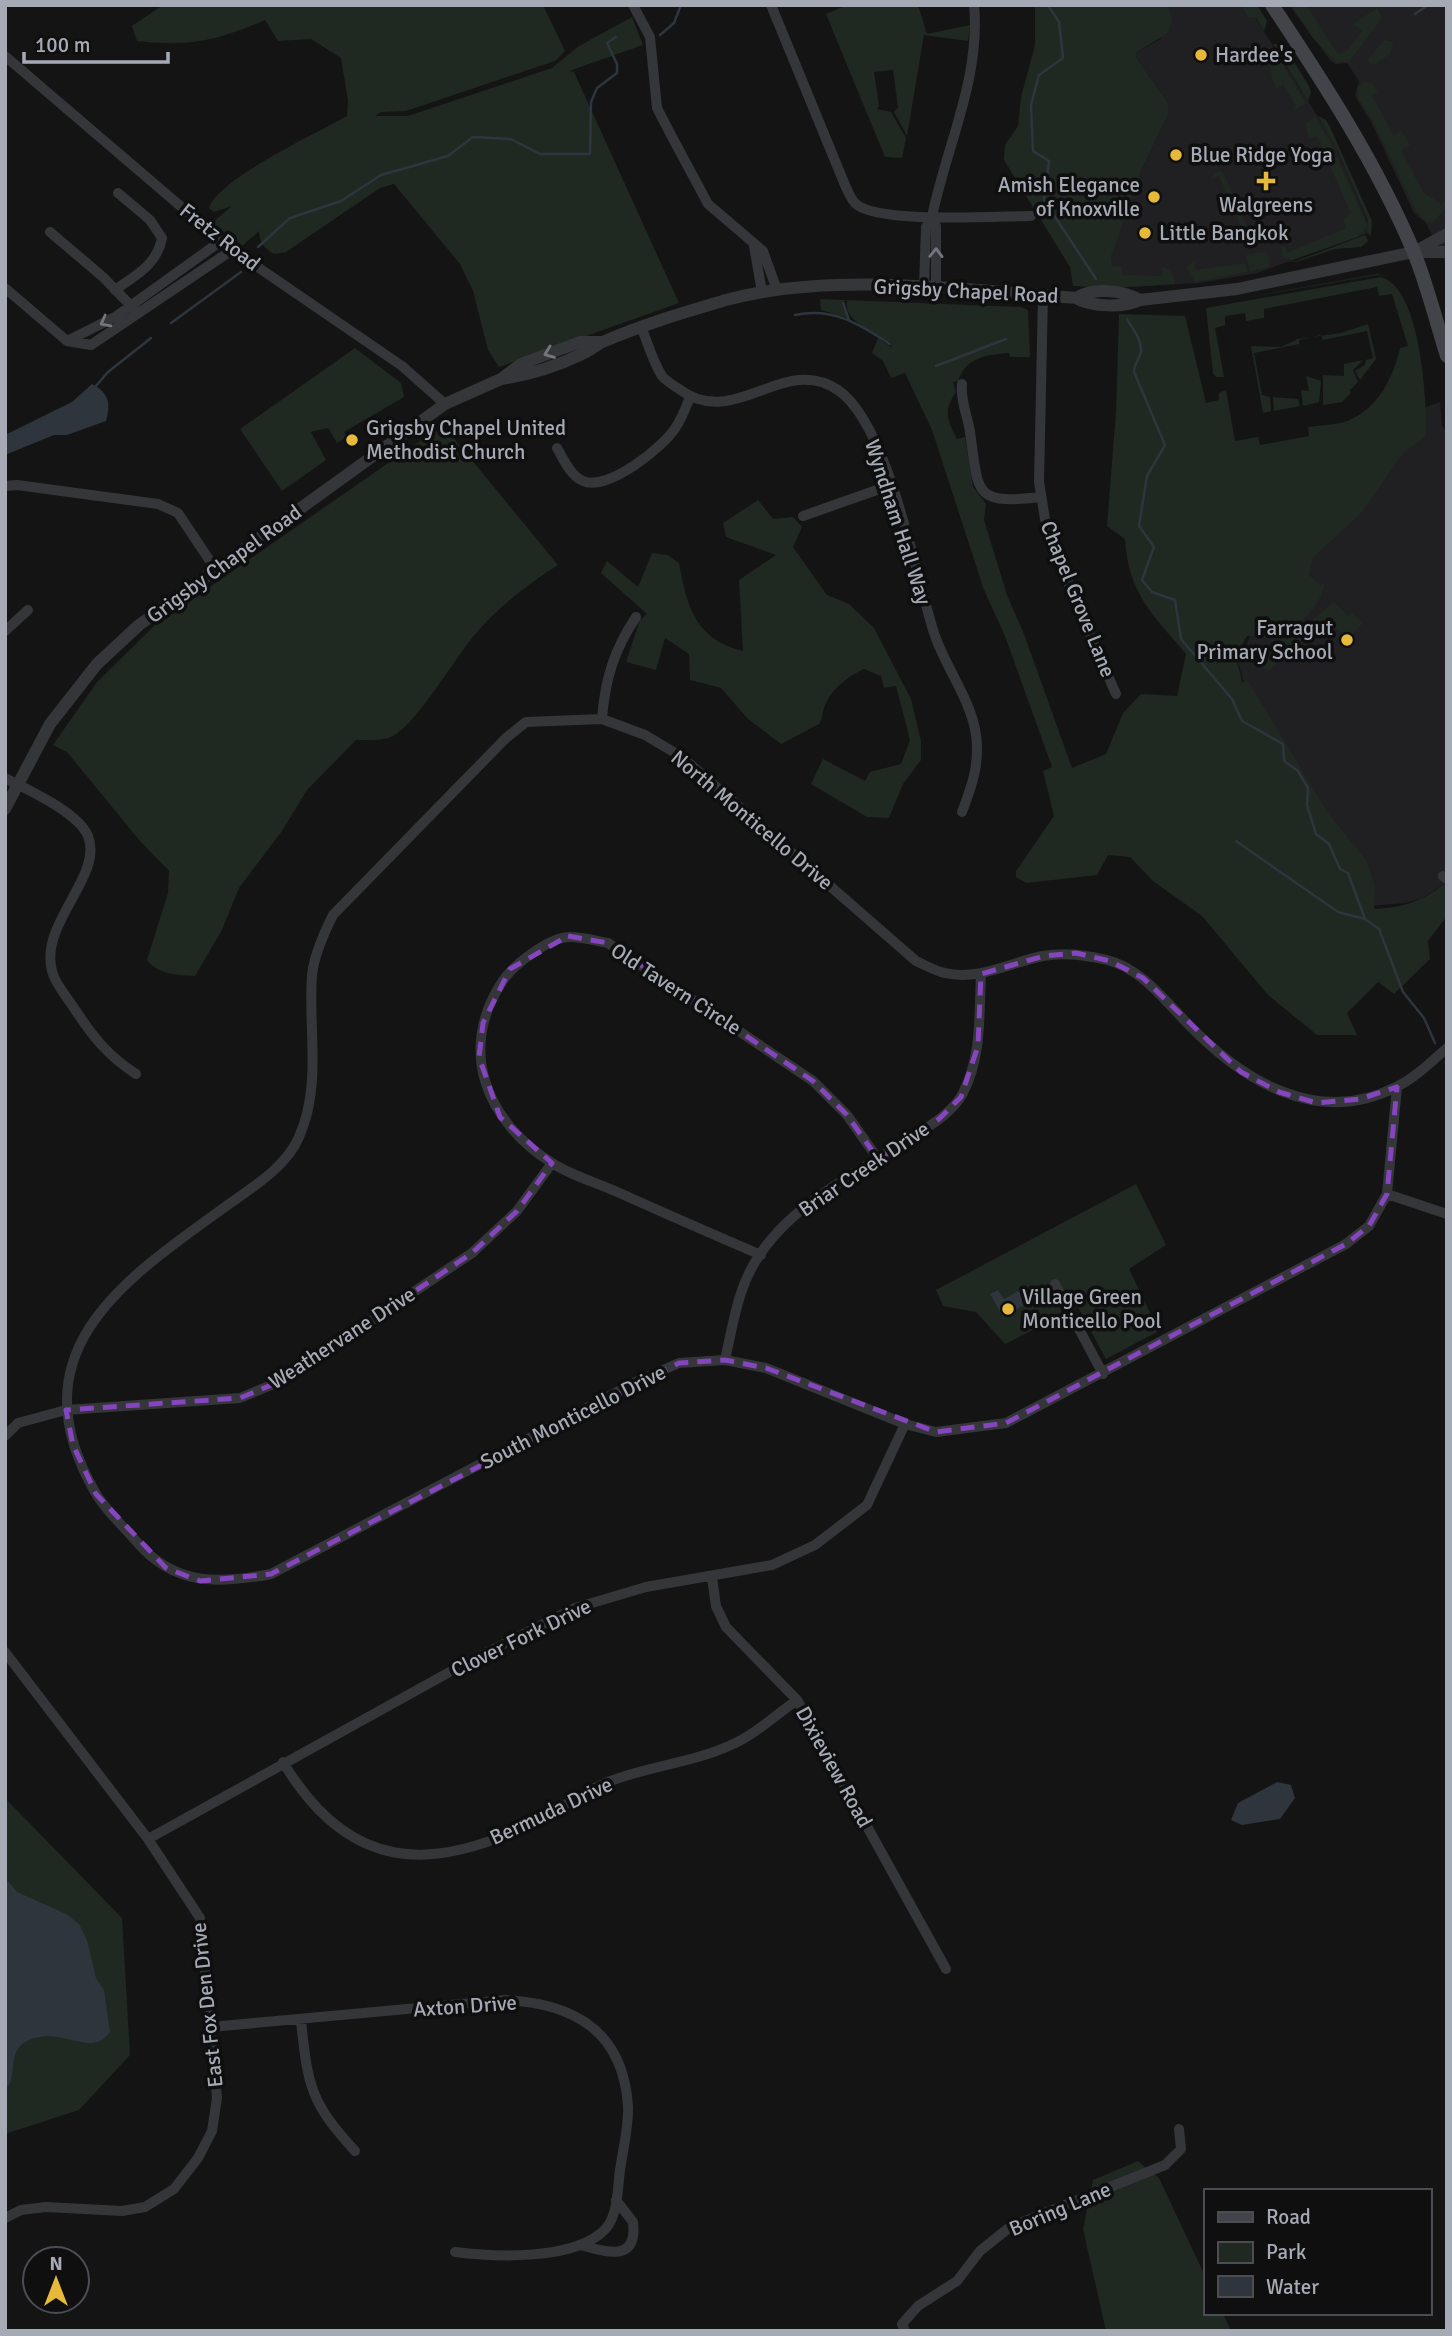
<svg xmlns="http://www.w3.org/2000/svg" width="1452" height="2336" viewBox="0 0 1452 2336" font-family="Signika,sans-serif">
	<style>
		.built { fill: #202022 }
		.green { fill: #202822 }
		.water { fill: #2e353d }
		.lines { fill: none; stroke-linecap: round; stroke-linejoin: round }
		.stream { stroke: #2e353d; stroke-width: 2.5 }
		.minor { stroke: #35363a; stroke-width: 10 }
		.tertiary { stroke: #35363a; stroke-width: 12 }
		.secondary { stroke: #43444a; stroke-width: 14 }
		.oneway { stroke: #73767e }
		.marked { fill: none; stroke: #8445bd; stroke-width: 5; stroke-dasharray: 14 9; stroke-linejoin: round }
		.poi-dot { fill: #e7b93b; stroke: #0f0f10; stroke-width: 2.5 }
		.labels { text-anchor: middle; stroke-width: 7; stroke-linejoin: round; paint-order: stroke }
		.poi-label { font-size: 21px; fill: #a6aab5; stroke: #0f0f10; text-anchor: start }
		.street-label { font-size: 21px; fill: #a6aab5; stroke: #0f0f10 }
	</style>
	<rect width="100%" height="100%" fill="#141415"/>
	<path class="built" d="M1167,5H1247L1334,142L1370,228L1365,234L1257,273L1199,283L1111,288V257L1119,226L1141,171L1168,115V103L1136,57L1137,52L1161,39Z
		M1289,5H1447V266L1426,223L1414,213L1371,122L1355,96L1359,81L1347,63L1335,64L1330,60Z
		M1440,402L1442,426L1447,431V882L1422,898L1405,903L1369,906L1245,687L1238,662L1255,626L1381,423Z"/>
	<path class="green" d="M163,5H543L565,51L555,61L406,111L381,112L375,116H408L552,68L579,46L632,17L643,45L569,71L574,72L679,303L499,367L488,350L473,291L460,264L394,184L380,188L286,252L274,254C263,247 260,243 259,231L242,246L212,223L232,206L214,212L209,208C218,179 317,133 347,116L348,101L341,58L311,39L278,41L265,20C217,41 189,47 137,41L132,26Z
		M847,5H918L927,34L970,25L968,41L924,35L907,136L894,112L898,107L893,70L874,72L879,106L877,109L891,112L906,138L902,158L885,157L826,14Z
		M1035,5L1168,6L1172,19L1168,33L1137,52L1136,57L1168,103V115L1141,171L1111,257L1112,266L1122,267V275L1162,276V267C1170,268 1174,276 1175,284L1111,288L1073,286L1070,267L1004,160L1005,145L1018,126L1021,97L1035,45Z
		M1240,5H1257L1267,21L1264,31L1256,18L1248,17Z
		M1291,5H1306L1338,54L1347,51L1362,31L1353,24L1377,8L1382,18L1349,62H1336L1312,37Z
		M1384,40L1393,42L1390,54L1374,65L1369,63L1368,59Z
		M1273,44H1281L1286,49L1309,86L1311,92L1308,101Z
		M1271,46L1306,103L1291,112L1296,106L1283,85L1276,89C1271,79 1267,55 1271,46Z
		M1364,81L1372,84L1378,91L1372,96L1394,135L1402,131L1410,145L1401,150L1423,192L1442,205L1447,197L1445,209L1433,222H1427L1416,211L1373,121L1358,98V87Z
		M1318,116L1326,120L1330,127L1372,221L1371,236L1367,233L1368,221L1336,147Z
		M1315,117L1332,145L1367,226L1358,237L1292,260L1283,257L1281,247L1284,246L1287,253L1346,228L1343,219L1351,214L1317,136L1309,139L1305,124Z
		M1222,171L1235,199L1243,197L1236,203L1251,235L1259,234L1256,241L1239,243L1246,238L1219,176L1211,179L1214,173Z
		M1365,235L1368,241L1361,247L1335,249L1296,262L1287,261H1296Z
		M1266,252L1270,259L1269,266L1250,272L1246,255Z
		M1194,262L1195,270L1245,263L1247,272L1195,282L1186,267Z
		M1377,274L1391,276L1378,275L1208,304Z
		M1381,277C1421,288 1427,401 1426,436L1404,452L1362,512L1313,558L1309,575L1321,586L1325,582C1316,622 1284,636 1247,636L1236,656L1242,682L1248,681L1328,813L1366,860L1375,886L1374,909C1402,908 1422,901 1444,884L1447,887V916L1428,941L1430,959L1394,994L1378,982L1347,1013L1357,1035H1317L1268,995L1202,916L1153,881L1130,857L1108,855L1097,875L1026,883L1016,877V871L1054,816L1043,771L1052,767L1005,636L984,590L932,430L905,373L891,378L883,361L872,353L878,338L891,347L892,343C876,334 842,321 847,300L841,303L848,318L821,310L820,299L1021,307L1028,310L1030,357H1010L1009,353C987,355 967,356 958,381L953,382L956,392C943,411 947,420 957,439L965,437L973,487L986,504L984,520L1007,595L1024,634L1072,768L1106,754L1123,713L1141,694L1177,696L1186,654C1153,615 1128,593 1125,539L1107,526L1116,412L1119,314L1185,316L1206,403L1219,400V393L1226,390L1235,441L1258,437L1260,445L1309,436L1308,427C1322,425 1340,425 1352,419C1379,406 1394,376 1400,348L1408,346L1392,294L1379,296L1377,287L1264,309V318L1246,321L1245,313L1225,316V325L1215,328L1224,377H1216L1213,373L1206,308Z
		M1368,324L1376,359L1360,380L1355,371L1365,365L1366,360L1373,358L1367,331L1323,340L1321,335L1299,340V344L1254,353L1262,395L1270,397L1271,411L1263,413L1251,346L1281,347L1298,339L1341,333Z
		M355,348L401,383L404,397L344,432L347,437L337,443L328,428L311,432L326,460L282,491L240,429Z
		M1363,360L1353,370L1358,382L1350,390L1351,393L1342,402L1323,405V375L1344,376V364Z
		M1306,376L1321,381L1319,402L1303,406L1301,390L1309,391Z
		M1273,397L1298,399L1300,406L1274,411Z
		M443,425L558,565C526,585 496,609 472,638C454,660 416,724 393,736C382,741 368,740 356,740L307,790L282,831L239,888L222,930L195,976C177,975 159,975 147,960L168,893L169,871L140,841L67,752L53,745L97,682L155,625Z
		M758,500L773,519L793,517L802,527L793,547L827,595L849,604L874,628L911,699L921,741V760L903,784L889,818L867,817L811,784L823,759L865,781L870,772L901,764L910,740L896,686L884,688L881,676L864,669C848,676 830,690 824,708C822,714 823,718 819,724L781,744L748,719L721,688L690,680L689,654L665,638L656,670L626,662L640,620L647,614L601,573L607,561L638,587L652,553L668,555L679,563C687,607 695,639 743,651L739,580L776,555L726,537L723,523Z
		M1334,602L1348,616L1352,613L1363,623L1348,638L1335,627L1320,636L1314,632L1267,672L1256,659L1303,622L1306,625Z
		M1136,1184L1166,1245L1129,1269L1159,1331L1106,1359L1078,1307L1005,1344L976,1312L943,1306L936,1290Z
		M5,1798L122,1918L130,2055L79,2110L5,2134Z
		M1138,2161L1159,2178L1205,2276V2313H1223L1231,2331H1106L1083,2229L1093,2180Z"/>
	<path class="water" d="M92,384C109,393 111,403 106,421L67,435H54L5,455V435L72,402Z
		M1024,1288L1031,1301L1003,1317L990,1294L998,1290L1004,1299Z
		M1277,1782L1291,1785L1295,1798L1280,1819L1242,1825L1231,1820L1238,1803Z
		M5,1878L17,1892L66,1914L79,1924L87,1940L96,1978L104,1990L110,2032C91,2058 67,2029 35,2038C2,2047 21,2076 5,2090Z"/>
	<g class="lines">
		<path class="stream" d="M1048,5L1059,22L1063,58L1039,75L1031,105L1033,151L1049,161L1044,200L1096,279
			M1415,14L1428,5
			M660,35L674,23L681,5
			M258,247L290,218L341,201L381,175L448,156L473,137L511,139L540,154H590L591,102L597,88L617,73V64L607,43L616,37
			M843,303L849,320
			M795,315C833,307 859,324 890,344
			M1127,319C1132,328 1142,340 1141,351C1140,359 1134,363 1134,372L1165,445L1147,476L1139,526L1154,547L1142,580L1152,592L1175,600L1181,639L1232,699L1242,721L1283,744L1284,761L1298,771L1308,788L1307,805L1316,834L1329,844L1340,869L1348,873L1365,919
			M171,323L241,272
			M936,366L1006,339
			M96,386L108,372L151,338
			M1236,841L1338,912L1365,919L1379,929L1403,992L1424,1018L1435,1043
			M1446,1062L1447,1063"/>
		<path class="minor" d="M633,5L650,37L657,108L671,135L708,204L763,251L777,290
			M771,5L845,185C848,191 851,200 856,204C879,224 997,216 1031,216
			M5,56L227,246L402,366L445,404
			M932,217L936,226V289
			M50,232L103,277L135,310
			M754,246L762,292
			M5,288L67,341L91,345L232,250
			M924,288L926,227L932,217C946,147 981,78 974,5
			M115,290C136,275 157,265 162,238L150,220L118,193
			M1043,295L1039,482L1045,519L1076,603L1116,694
			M641,327C648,343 653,362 662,376C666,381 673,385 679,389C735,431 783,353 838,390C888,424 915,573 934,633C945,667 971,699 976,735C980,763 972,786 962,812
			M67,341L115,317L221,241
			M962,384C960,400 968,417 970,432C979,493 972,505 1041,497
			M557,448C564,460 570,475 583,481C607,492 664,447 676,427C682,418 686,407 690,397
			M5,486L17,485L158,504L178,513L216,570
			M803,516L891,485
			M5,631L28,610
			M602,719C605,679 614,650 636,617
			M5,778C28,790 78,812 88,836C104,876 39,923 52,971C55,984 67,997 74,1008C93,1037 107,1055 136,1074
			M1443,876L1447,879
			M1397,1087L1387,1194L1369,1226L1346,1244L1006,1423L936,1432L905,1424L766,1368L725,1360L679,1363L638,1381L271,1574C218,1584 174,1586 136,1541C123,1526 105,1510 95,1492C17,1356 116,1285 218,1212C246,1191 285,1170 299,1137C322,1085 308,1030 312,975C314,955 324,933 333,915L506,738L526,722L602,719L645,735L682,757L916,961C925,965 935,971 945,973C979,981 1011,962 1043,956C1065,952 1086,955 1107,960C1141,968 1165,1001 1189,1025C1243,1081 1318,1127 1396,1087C1414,1079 1432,1061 1447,1048
			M1387,1194L1447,1214
			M761,1255C712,1234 664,1213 615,1191C595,1182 570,1175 552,1163C487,1122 457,1051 502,982C513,965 550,936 571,937C583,937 596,941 608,943L813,1081L847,1115L878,1159
			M1055,1284L1103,1374
			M725,1360C730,1338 734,1314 741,1293C765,1218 841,1183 901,1144C922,1130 951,1116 963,1093C982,1056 979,1014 981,974
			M5,1436L18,1423L66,1410L240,1398L281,1381L472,1253L517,1211L552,1163
			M712,1577L716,1606L726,1627L797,1700L946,1969
			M5,1652L148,1839L200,1918L217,2098L212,2131L198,2158L174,2189L145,2207L122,2211L46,2207L21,2210L5,2218
			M283,1762C348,1871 431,1875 538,1820C562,1808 583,1792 608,1782C648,1766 692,1763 731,1745C754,1735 776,1715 797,1700
			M148,1839L464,1664L575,1608L646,1587L772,1565L815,1545L867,1505L905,1424
			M301,2021C308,2086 310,2102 355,2151
			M211,2027L505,2000C574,2003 623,2031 628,2106C629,2126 623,2149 620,2170C617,2191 619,2220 600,2234C567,2260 495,2257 455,2252
			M581,2245C606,2252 638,2263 633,2222L616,2200
			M905,2331L902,2324L918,2306L957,2281L980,2251L1010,2227L1165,2165L1181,2149L1179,2129"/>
		<path class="tertiary" d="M1414,252L1447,234
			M1076,298C1092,307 1123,308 1140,300
			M501,379C528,375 557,366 582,354C590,351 597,344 605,341C644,324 686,312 726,300C832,271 968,290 1076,298C1093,287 1123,290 1140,300L1237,289L1414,252H1447
			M5,809L50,724L97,664L139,625L445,404L501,379L521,364L580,342H602"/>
		<path class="secondary" d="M1272,5C1324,83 1376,163 1413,250C1427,284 1436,321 1447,356"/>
	</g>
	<defs><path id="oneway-chevron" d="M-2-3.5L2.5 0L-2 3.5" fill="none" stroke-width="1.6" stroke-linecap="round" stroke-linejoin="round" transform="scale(1.75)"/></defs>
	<g class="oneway">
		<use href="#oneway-chevron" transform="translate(936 253) rotate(-89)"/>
		<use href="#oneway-chevron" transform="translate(105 322) rotate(152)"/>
		<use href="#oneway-chevron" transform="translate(549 353) rotate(159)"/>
	</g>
	<path class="marked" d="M568,936L608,943L813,1081L847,1115L878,1159L939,1119L961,1097L978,1046L981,974L1044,956L1076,953L1110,961L1143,978L1241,1072L1279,1092L1317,1103L1360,1099L1397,1087L1387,1194L1369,1226L1346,1244L1006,1423L936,1432L766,1368L725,1360L679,1363L271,1574L200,1581L166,1568L96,1494L73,1445L66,1410L240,1398L281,1381L472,1253L517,1211L552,1163L500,1117L479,1057L483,1023L510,969Z"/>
	<g class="poi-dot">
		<circle cx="1201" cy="55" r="7"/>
		<circle cx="1176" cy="155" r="7"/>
		<path d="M1262.5 170.5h7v7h7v7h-7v7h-7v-7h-7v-7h7z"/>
		<circle cx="1154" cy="197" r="7"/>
		<circle cx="1145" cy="233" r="7"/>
		<circle cx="352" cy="440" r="7"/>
		<circle cx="1347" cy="640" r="7"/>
		<circle cx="1008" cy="1309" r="7"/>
	</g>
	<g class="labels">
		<g class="poi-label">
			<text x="1215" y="62">Hardee's</text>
			<text x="1190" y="162">Blue Ridge Yoga</text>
			<text x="1140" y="192" text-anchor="end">Amish Elegance<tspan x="1140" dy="24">of Knoxville</tspan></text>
			<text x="1266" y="212" text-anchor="middle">Walgreens</text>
			<text x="1159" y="240">Little Bangkok</text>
			<text x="366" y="435">Grigsby Chapel United<tspan x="366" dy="24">Methodist Church</tspan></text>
			<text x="1333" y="635" text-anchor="end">Farragut<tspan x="1333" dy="24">Primary School</tspan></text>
			<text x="1022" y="1304">Village Green<tspan x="1022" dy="24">Monticello Pool</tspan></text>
		</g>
		<g class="street-label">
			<text transform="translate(220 237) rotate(38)" y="7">Fretz Road</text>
			<text transform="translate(966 291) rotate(3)" y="7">Grigsby Chapel Road</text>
			<text transform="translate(898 522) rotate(72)" y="7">Wyndham Hall Way</text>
			<text transform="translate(224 564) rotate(-36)" y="7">Grigsby Chapel Road</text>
			<text transform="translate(1078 599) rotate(68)" y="7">Chapel Grove Lane</text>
			<text transform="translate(752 820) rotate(40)" y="7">North Monticello Drive</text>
			<text transform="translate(676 989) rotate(33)" y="7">Old Tavern Circle</text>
			<text transform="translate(864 1169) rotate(-34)" y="7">Briar Creek Drive</text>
			<text transform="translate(342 1338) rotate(-33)" y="7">Weathervane Drive</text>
			<text transform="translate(573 1417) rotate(-27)" y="7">South Monticello Drive</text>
			<text transform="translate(521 1638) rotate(-26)" y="7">Clover Fork Drive</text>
			<text transform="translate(834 1767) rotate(61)" y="7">Dixieview Road</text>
			<text transform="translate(551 1811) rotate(-25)" y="7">Bermuda Drive</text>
			<text transform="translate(207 2005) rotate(-96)" y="7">East Fox Den Drive</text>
			<text transform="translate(465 2006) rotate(-4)" y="7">Axton Drive</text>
			<text transform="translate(1060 2209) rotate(-23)" y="7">Boring Lane</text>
		</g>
	</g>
	<rect width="1452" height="2336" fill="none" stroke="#a6aab5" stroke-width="14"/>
	<rect x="1204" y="2189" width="228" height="126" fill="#0f0f10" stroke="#4b4d52" stroke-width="2"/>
	<rect x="1218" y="2212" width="35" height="10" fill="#43444a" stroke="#4b4d52" stroke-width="2"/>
	<text x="1266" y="2224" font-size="21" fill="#a6aab5">Road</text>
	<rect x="1218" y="2242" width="35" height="21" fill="#202822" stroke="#4b4d52" stroke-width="2"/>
	<text x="1266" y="2259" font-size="21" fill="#a6aab5">Park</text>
	<rect x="1218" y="2276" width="35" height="21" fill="#2e353d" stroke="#4b4d52" stroke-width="2"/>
	<text x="1266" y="2294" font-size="21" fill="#a6aab5">Water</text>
	<g transform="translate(56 2280)"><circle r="33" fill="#0f0f10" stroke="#4b4d52" stroke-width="2"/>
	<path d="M0-5L12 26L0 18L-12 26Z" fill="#e7b93b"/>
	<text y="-10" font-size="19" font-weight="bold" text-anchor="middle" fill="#a6aab5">N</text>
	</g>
	<path d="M24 52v10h144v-10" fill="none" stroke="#a6aab5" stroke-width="3.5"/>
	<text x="35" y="52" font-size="21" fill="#a6aab5" stroke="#0f0f10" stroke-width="5" paint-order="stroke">100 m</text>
</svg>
